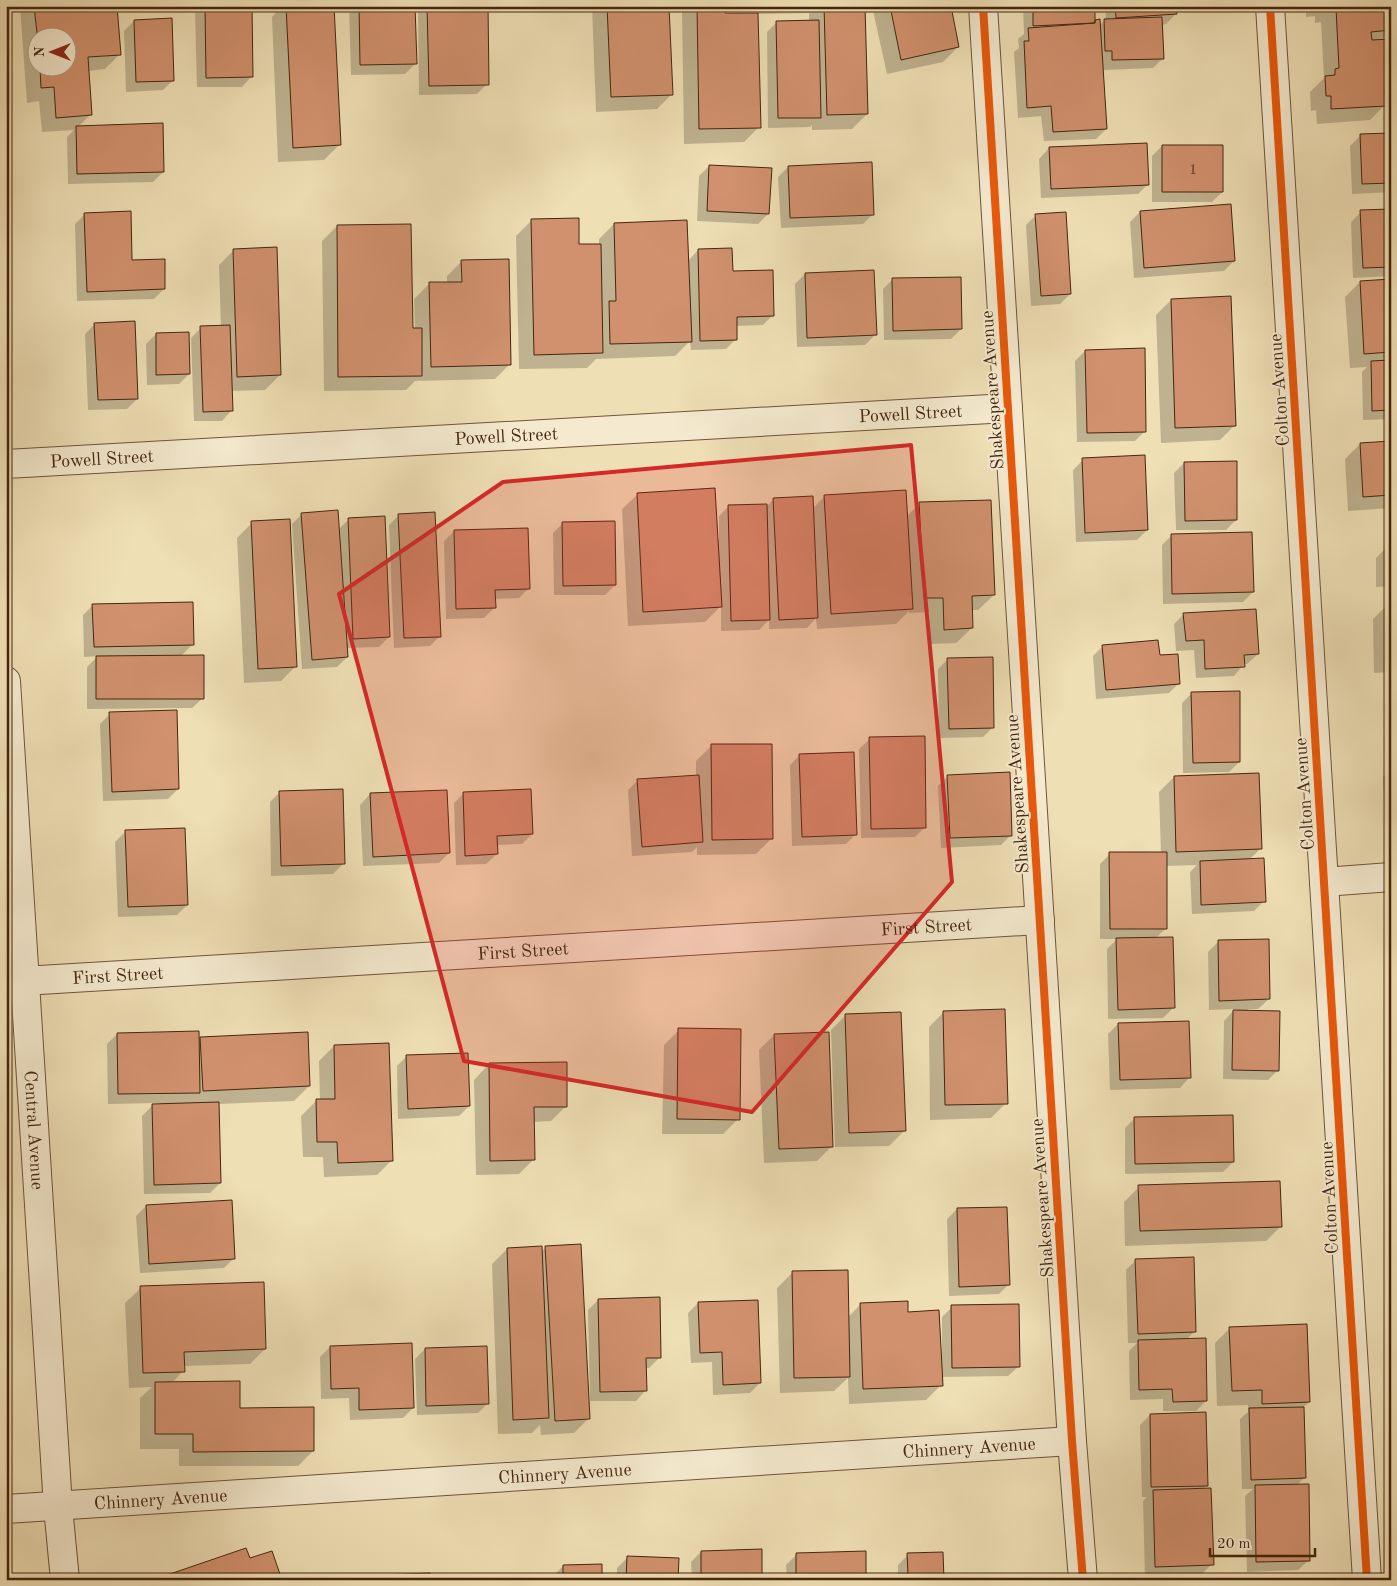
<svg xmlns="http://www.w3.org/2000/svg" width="1397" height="1586" viewBox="0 0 1397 1586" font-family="'Old Standard TT',serif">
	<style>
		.shadow { fill: #0003; fill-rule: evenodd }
		.building { fill: #d1916e; stroke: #45260f }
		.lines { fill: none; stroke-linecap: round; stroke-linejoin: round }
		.minor-casing { stroke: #705438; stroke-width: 30 }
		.minor { stroke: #f5eacf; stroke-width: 28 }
		.cycleway-casing { stroke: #f5eacf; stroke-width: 11 }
		.cycleway { stroke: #e8590c; stroke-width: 8 }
		.marked { fill: #d62828; fill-opacity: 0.2; stroke: #d62828; stroke-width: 4; stroke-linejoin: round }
		.labels { text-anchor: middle; stroke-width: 4; stroke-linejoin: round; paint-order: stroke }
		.number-label { font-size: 15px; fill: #684127 }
		.street-label { font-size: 18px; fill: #45260f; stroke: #f5eacf }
	</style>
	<rect width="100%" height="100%" fill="#efdfb5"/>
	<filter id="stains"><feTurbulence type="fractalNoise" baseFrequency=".004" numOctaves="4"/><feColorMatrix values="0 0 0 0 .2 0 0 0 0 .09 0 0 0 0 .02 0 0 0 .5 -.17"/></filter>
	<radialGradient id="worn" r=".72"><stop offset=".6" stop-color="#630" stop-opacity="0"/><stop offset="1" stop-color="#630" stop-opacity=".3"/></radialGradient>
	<path class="shadow" d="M20,6H116L120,54L105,69L88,71L91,114L78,127L163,172L153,182L68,184L67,137L74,130L42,132L39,101L27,103ZM38,38H68V68H38Z
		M202,6H251L252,76L242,87H197L195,12Z
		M282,6H333L339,145L324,160L278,162L272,17Z
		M349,6H414L415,64L405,74L351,75Z
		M421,6H486L487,84L477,94L419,95L418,9Z
		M592,6H668L672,94L657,109L596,112Z
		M687,6H724V14H757V6H864L867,114L852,129L812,130V125L810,127L768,128L767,32L777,22L809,21V13L757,14L759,127L744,142L684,144L682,11Z
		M872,6H909L958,47L943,62L887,74Z
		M1023,6H1093L1094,21L1099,26L1106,19L1105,6H1175L1176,14L1166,24L1162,25L1163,58L1153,68L1103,70L1106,129L1096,139L1044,141L1041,116L1018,118L1014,52L1019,48L1018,39L1024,34Z
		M1306,6H1391V31L1381,40H1391V99L1370,120L1317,124L1316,110L1311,111L1310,92L1324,78L1321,22L1315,23V16L1306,17Z
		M134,21L173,80L163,90L126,92L124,31Z
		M1391,134V192L1352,194L1350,146L1360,136Z
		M1162,146L1222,192L1212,202H1152V156Z
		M1049,148L1148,184L1138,194L1041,198L1039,159Z
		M709,166L768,214L758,224L697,221L699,176Z
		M788,167L873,214L863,224L781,228L778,177Z
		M1391,210V276L1353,278L1351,222L1361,212Z
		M1140,212L1234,261L1224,271L1134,278L1130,222Z
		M85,214L131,261L164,289L154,299L77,301L75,224Z
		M1036,215L1070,294L1060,304L1031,306L1026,225Z
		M531,221L578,246L599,245V239L614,224L688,261L698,250L732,272L773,315L763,325L736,326V339L726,349L691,350L690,341L675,356L596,359L587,368L519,369L516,236Z
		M337,226L412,329H415L414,299L429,284L447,283V276L462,261L510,364L495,379L415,381L406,390L324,391L322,241Z
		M234,250L280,375L265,390L231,391L232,410L222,421H194L191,338L201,328L221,327L219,265Z
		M805,274L875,335L865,345L797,347L795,284Z
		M893,279L961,329L951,339L884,340L883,289Z
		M1391,280V419L1363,420L1362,372L1367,367L1350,368L1345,297L1360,282Z
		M1171,300L1235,425L1220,440L1161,443L1156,315Z
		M95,324L137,399L127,409L88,410L85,334Z
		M156,334L189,374L179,384L147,385L146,344Z
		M1085,351L1145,431L1135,441L1077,442L1075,361Z
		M1391,442V508L1348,511L1345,459L1360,444Z
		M1083,460L1147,530L1137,540L1076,542L1073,470Z
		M1184,463L1236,520L1226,530H1176L1174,473Z
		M638,494L717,539H719V516L729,506L766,507L774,499L812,509L825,496L906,517L920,503L994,595L978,610H971L972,628L956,643L930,644L929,612L909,613V611L896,624L817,629L816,618L807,628L769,629V620L759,630L721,631V606L705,622L628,626L622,509Z
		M302,514L338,530L349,519L389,637L379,647L346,648L347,657L337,667L302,669L292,524Z
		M399,515L440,636L430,646L394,648L389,525Z
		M252,523L296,666L281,681L244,683L237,538Z
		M563,523L615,585L605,595H554L553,533Z
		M454,531L529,588L519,598L494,599V608L484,618L446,619L444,541Z
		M1172,535L1253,592L1243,602L1163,604L1162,545Z
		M1391,543V586L1376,587V558Z
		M1388,604H1391V672L1374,673L1373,619Z
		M93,605L193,644L181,656L203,698L192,708L87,709V667L98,656L84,657L83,615Z
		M1184,614L1258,654L1247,664H1244L1234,676L1196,678L1194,650L1176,651L1174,624Z
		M1103,646L1158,656L1179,683L1169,693L1096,699L1093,656Z
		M948,659L993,727L983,737L939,738L938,669Z
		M1192,693L1239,762L1229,772L1183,773L1182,703Z
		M110,714L178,789L168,799L103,801L100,724Z
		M870,739L925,827L915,837L861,838L859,749Z
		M711,746L771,839L756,854L697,855V847L692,852L632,856L628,790L638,780L696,776V761Z
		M800,755L856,834L846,844L792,846L790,765Z
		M1391,769V825H1385L1383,777Z
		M948,776L1011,835L1001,845L941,848L938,786Z
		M1174,777L1260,849L1249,860L1264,901L1254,911L1192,914L1190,872L1197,865L1165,866L1166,928L1156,938L1173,1008L1163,1018L1108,1019L1107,949L1117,939H1100V864L1110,854L1161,853L1159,792Z
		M280,792L343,864L333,874L271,876L270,802Z
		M464,793L532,834L522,844L496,845L497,854L486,864L456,865L454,803Z
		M370,794L449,853L439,863L363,866L360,805Z
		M125,832L187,905L177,915L118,917L115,842Z
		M1218,942L1269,999L1258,1009H1248L1278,1070L1268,1080L1223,1079L1224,1021L1235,1009L1209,1010L1208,952Z
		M944,1012L1006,1103L991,1118L930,1120L929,1027Z
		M846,1015L904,1131L889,1146L835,1147L831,1030Z
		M1118,1024L1190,1077L1180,1088L1110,1090L1108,1034Z
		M679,1030L738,1119L723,1134H662L664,1045Z
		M117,1034L198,1041L201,1038L309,1086L294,1101L218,1104L220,1183L210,1193L144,1194L142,1116L152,1106L160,1105V1103L108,1104L107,1044Z
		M774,1035L832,1146L817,1161L764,1163L759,1050Z
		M334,1046L392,1160L377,1175L324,1177L323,1157H303L301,1116L316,1101H320L319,1061Z
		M407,1056L469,1106L459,1116L398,1119L397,1066Z
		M489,1064L566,1106L551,1121L533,1122L534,1159L519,1174L476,1175L474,1080Z
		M1135,1118L1233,1162L1223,1172L1125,1174V1128Z
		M1139,1187L1281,1226L1266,1241L1125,1246L1124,1202Z
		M146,1206L234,1258L224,1268L140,1273L136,1216Z
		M957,1209L1009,1284L999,1294L949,1296L947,1219Z
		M546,1247L589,1418L574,1433L541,1435L540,1425L532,1433L498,1434L492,1264L507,1249L541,1252Z
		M1136,1260L1195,1331L1186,1340L1206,1401L1196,1411H1163V1399L1130,1400L1129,1351L1137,1343H1128L1126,1270Z
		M792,1273L848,1317L861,1304L940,1353H942V1317L952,1307L1019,1366L1008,1376L941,1377V1385L926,1400L849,1404L848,1378L834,1391L780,1393L777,1288Z
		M141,1288L265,1349L250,1364L183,1366V1371L172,1383L238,1409L313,1451L298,1466H179V1449H140V1398L152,1387L129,1388L125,1303Z
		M598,1300L660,1357L649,1368H645L646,1390L636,1401H590L588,1310Z
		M698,1303L760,1383L750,1393L713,1395L712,1362L691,1363L688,1313Z
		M1230,1328L1309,1402L1303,1408L1304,1478L1297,1485L1309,1560L1298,1570L1247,1572L1245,1496L1253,1489H1242L1240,1419L1248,1412V1405L1217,1406L1215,1343Z
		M330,1347L413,1408L403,1418L350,1420L349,1398L321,1399L320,1357Z
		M425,1349L488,1403L478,1413L417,1415L415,1359Z
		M1150,1415L1206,1486L1202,1490L1212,1564L1202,1574L1145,1576L1143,1501L1147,1497H1142L1140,1425Z
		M701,1552L761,1580H692L691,1562Z
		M796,1555L865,1580H787L786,1565Z
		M908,1555L943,1580H876L879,1577L898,1576V1565Z
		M627,1558L677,1580H617V1568Z
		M563,1566L601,1580H553V1576Z"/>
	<path class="building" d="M34,6H117L121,55L88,57L92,115L56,118L54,87L41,88L40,68H68V38H38V42Z
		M205,6H252L253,77L206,78Z
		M286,6H334L341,145L293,148Z
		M359,6H415L417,64L360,65Z
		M427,6H488L489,85L429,86Z
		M607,6H669L673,95L611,97Z
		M697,6H725V13H758L761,128L699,129Z
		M824,6H865L868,114L827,115Z
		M890,6H951L959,47L901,60Z
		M1033,6H1095V23L1033,26Z
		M1115,6H1177V14L1116,18Z
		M1330,6H1391V30L1371,32L1372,40L1391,39V89H1385L1386,106L1331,109V96H1326L1325,76L1335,75V69L1339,68L1336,8H1330Z
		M1162,17L1164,59L1112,60V51H1105L1104,19Z
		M172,18L174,81L136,82L134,20Z
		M1100,19L1107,129L1053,132L1051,106L1027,108L1024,41H1029L1028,28L1095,23V20Z
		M819,20L821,118H778L776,21Z
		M163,123L164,172L77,174L76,126Z
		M1391,133V183L1362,184L1360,134Z
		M1147,143L1149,185L1051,189L1049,147Z
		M1162,145H1223V192H1162Z
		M872,162L874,215L790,218L788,166Z
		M709,165L772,168L769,214L707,211Z
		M1231,204L1235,261L1144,268L1140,211Z
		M1391,209V267L1363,268L1360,210Z
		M131,211L132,260L165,259V289L87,292L84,213Z
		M1066,212L1071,294L1041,296L1035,214Z
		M579,218V244H601L603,353L534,355L531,219Z
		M687,220L692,342L610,344L609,301H616L614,223Z
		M411,224L413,328H422V376L338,377L337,225Z
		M277,247L281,375L237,377L233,249Z
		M732,248L733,271L773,270L774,316L737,317V340L700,341L698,249Z
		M509,259L511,365L431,367L429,282H462L461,260Z
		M874,270L877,335L807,338L805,273Z
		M961,277L962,329L893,331L892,278Z
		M1391,279V352L1364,354L1360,281Z
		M1231,296L1236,426L1175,428L1171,299Z
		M135,321L138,399L98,400L94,323Z
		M230,325L233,411L203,412L200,326Z
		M189,332L190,374L156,375V333Z
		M1145,348L1146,432L1087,433L1085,350Z
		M1391,360V410L1372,411L1371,361Z
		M1391,441V495L1363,497L1360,443Z
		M1145,455L1148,530L1085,533L1082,458Z
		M1237,461V520L1185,521L1184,462Z
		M715,488L722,607L643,612L637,493Z
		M906,490L913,609L831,614L824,495Z
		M813,496L818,618L779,620L773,498Z
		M991,500L995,595L972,596L973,628L944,630L943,598H924L919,502Z
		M767,504L770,620L731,621L728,505Z
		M338,510L348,657L312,660L301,513Z
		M435,512L441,637L404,638L398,514Z
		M385,516L390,637L353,639L348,518Z
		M290,519L297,667L258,669L251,521Z
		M615,521L616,585L563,586L562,522Z
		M528,528L530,589L495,590L496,608L456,609L454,530Z
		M1252,532L1254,592L1172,594L1171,534Z
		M193,602L194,645L94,647L92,604Z
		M1388,603H1391V658H1389Z
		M1256,609L1259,654L1244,655L1245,667L1205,669L1204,640L1186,641L1183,613Z
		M1158,640L1160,655L1178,654L1180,684L1106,690L1102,645Z
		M204,655V699H96V656Z
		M993,657L994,728L949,729L947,658Z
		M1240,691V762L1193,763L1191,692Z
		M177,710L179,789L112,792L109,712Z
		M925,736L926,828L871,829L869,737Z
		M711,744H772L773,839L712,840Z
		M854,752L857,835L802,837L799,754Z
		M1010,772L1012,836L950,838L947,775Z
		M1259,773L1262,849L1176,852L1174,776Z
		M699,775L703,842L642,847L637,779Z
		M343,789L345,864L281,866L279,791Z
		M531,789L533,834L497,836L498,854L465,856L463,792Z
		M447,790L450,853L373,857L370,793Z
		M185,828L188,905L128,907L125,830Z
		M1109,852H1167V929H1110Z
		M1264,858L1266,902L1201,905L1200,861Z
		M1173,937L1175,1008L1118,1010L1116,938Z
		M1269,939L1270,999L1219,1001L1218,940Z
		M1005,1009L1008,1104L945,1105L943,1011Z
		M1233,1010L1280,1011L1279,1071L1232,1070Z
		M901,1012L906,1131L849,1133L845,1014Z
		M1189,1021L1191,1078L1120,1080L1118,1023Z
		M678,1028L741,1029L740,1120L677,1119Z
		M199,1031L200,1093L118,1094L117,1033Z
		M308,1032L310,1086L203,1091L200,1037Z
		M829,1032L833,1147L779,1149L774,1034Z
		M389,1043L393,1161L338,1163L337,1142H317L316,1099H335L334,1045Z
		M468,1053L470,1106L408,1109L406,1055Z
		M567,1062V1107H534L535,1160L490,1161L489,1063Z
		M219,1102L221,1183L154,1185L152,1104Z
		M1233,1115L1234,1162L1135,1164L1134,1117Z
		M1280,1181L1282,1227L1140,1231L1138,1185Z
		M232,1200L235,1259L149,1264L146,1205Z
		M1007,1207L1010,1285L959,1287L957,1208Z
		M581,1244L590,1419L555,1421L545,1246Z
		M542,1246L549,1418L513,1420L507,1248Z
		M1194,1257L1196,1332L1138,1334L1135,1259Z
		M848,1270L850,1377L794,1378L792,1271Z
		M264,1282L266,1349L184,1352L185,1372L143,1373L140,1286Z
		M660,1297L661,1358H646L647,1391L600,1392L598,1299Z
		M758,1300L761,1383L723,1385L722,1352L700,1353L698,1302Z
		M908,1301V1312L939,1310L943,1386L863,1389L860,1303Z
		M1019,1304L1020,1367L952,1368L951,1305Z
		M1307,1324L1310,1402L1262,1404V1390L1232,1391L1229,1327Z
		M1206,1338L1207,1401L1173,1402L1172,1389L1139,1390L1138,1340Z
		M412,1343L414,1408L359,1410V1388L331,1389L330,1346Z
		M487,1346L489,1404L426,1406L425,1348Z
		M240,1381V1408L314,1407V1451L193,1452V1434H155V1382Z
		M1304,1407L1306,1478L1251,1480L1249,1408Z
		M1206,1412L1208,1486L1151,1487L1150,1414Z
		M1309,1484L1310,1561L1256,1562L1255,1485Z
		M1211,1488L1214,1565L1155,1567L1153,1490Z
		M246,1548L250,1558L272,1551L282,1580H169L167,1575Z
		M762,1549V1580H701V1551Z
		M866,1551V1580H796V1553Z
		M943,1552L944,1580H879V1575L908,1574L907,1553Z
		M627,1556L679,1558L678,1580H626Z
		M602,1564V1580H563V1565Z
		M430,1573V1580H359V1576Z
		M1307,1575L1308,1580H1198Z"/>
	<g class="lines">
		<defs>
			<g id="minor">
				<path d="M983,6L1072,1441L1083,1580"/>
				<path d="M1270,6L1367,1580"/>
				<path id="s1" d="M6,464L1008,408"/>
				<path id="s2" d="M6,681L58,1507L65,1580"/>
				<path d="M1324,882L1391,877"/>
				<path id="s3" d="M6,982L1040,920"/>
				<path id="s4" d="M6,1509L1072,1441"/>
			</g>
		</defs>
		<use href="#minor" class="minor-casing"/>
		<use href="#minor" class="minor"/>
		<defs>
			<path id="cycleway" d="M983,6L1072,1441L1083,1580
				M1270,6L1367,1580"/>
		</defs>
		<use href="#cycleway" class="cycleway-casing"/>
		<use href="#cycleway" class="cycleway"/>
	</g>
	<path class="marked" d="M911,445L952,882L752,1112L464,1061L339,594L503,482Z"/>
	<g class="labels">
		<g class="number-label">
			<text x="1193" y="174">1</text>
		</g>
		<g class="street-label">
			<text transform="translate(992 390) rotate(-94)" y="6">Shakespeare Avenue</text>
			<text transform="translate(1279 390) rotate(-94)" y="6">Colton Avenue</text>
			<text dy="6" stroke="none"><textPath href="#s1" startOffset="906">Powell Street</textPath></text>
			<text dy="6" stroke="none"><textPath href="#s1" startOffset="501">Powell Street</textPath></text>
			<text dy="6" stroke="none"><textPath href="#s1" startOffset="96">Powell Street</textPath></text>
			<text transform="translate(1017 794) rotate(-94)" y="6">Shakespeare Avenue</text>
			<text transform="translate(1304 794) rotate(-94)" y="6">Colton Avenue</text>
			<text dy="6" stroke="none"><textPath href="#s3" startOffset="922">First Street</textPath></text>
			<text dy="6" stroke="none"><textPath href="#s3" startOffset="518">First Street</textPath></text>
			<text dy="6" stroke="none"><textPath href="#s3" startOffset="112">First Street</textPath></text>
			<text dy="6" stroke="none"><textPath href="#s2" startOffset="450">Central Avenue</textPath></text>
			<text transform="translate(1042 1198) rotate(-94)" y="6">Shakespeare Avenue</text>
			<text transform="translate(1329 1198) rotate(-93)" y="6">Colton Avenue</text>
			<text dy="6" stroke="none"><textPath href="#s4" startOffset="965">Chinnery Avenue</textPath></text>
			<text dy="6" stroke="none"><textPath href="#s4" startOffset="560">Chinnery Avenue</textPath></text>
			<text dy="6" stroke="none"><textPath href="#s4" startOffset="155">Chinnery Avenue</textPath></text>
		</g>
	</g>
	<rect width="1397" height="1586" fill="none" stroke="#efdfb5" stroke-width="25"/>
	<rect x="8" y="8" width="1382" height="1571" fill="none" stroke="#45260f" stroke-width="2.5"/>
	<rect x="12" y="12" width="1372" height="1561" fill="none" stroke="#45260f"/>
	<g transform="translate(52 52) rotate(270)"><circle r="24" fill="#f5eacf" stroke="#af9c82"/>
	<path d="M0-4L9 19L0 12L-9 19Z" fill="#8f2418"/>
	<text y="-8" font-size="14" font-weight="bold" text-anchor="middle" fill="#45260f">N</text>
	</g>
	<path d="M1210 1548v8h105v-8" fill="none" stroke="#45260f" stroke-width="2.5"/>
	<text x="1217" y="1548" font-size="15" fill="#45260f" stroke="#f5eacf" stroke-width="4" paint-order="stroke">20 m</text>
	<rect width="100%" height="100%" filter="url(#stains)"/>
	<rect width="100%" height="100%" fill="url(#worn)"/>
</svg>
